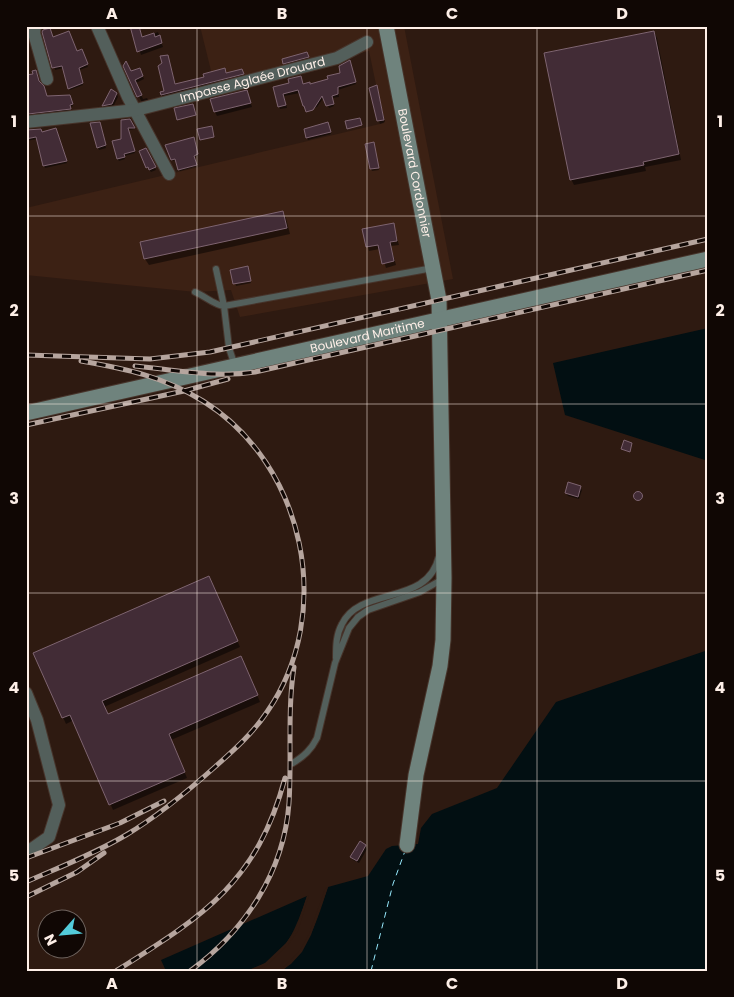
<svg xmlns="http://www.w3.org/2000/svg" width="734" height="997" viewBox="0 0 734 997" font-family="Poppins,sans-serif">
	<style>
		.built { fill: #3c2114 }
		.water { fill: #020f12 }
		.pier { fill: #2e1a11 }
		.shadow { fill: #0007 }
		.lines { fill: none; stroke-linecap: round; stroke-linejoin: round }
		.ferry { stroke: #96e9fd; stroke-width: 1; stroke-dasharray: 6 5; stroke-linecap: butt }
		.building { fill: #422c36; stroke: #7e6470 }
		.lane-casing { stroke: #47342b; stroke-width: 8 }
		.street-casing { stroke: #47342b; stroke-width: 14 }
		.secondary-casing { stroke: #47342b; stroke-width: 17 }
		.lane { stroke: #535f5b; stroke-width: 6 }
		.street { stroke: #535f5b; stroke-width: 12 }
		.secondary { stroke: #6f837d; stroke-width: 15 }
		.rail-casing { stroke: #b6a59e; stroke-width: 5 }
		.rail { stroke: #100704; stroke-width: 3; stroke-dasharray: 9; stroke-linecap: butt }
		.grid { fill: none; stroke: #feefe8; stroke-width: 1; stroke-opacity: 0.55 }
		.labels { text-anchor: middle; stroke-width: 4; stroke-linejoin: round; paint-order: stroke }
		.street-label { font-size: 12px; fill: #feefe8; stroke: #100704 }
		.neatline { fill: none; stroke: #feefe8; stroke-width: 2 }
		.grid-label { font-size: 16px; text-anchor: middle; font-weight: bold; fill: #feefe8 }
	</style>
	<rect width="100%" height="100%" fill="#2e1a11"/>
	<path class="built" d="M200,26H404L453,279L240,317L231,290L196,292L26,275V208L384,123L369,51L215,87Z"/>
	<path class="water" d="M708,328V461L565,415L553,363Z
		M708,650V971H282C309,951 318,917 328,887L368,876L386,849L392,846L418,844L421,828L432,814L497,788L556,702Z
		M307,896C296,928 286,958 252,969V971H166L161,960Z"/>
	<path class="pier" d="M328,887L311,935L302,952L291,964L280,971L300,950L309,934L325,889Z
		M309,895L298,931L288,945L267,965L252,971L251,969L265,963L286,943L296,929L307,896Z"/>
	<path class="shadow" d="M125,26H139L142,38L158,32L163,47L141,55L132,28L128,30Z
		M654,32L657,38L681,160L645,167L646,171L574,185L571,179Z
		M53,39L76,53H83L88,67L79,70L83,85L70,90L63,68L55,70Z
		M167,56L176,85L226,74L244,73V77L163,98L162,95L166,92L163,63Z
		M308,56L309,60L286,66L284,63Z
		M351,64L356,84L338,90L339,97L332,98L334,106L329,108L324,97L317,107L307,110L300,93L284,96L287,108L280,109L274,88L310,85L329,80L342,74Z
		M125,66L131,73L141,72L144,79L136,83L143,99L147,98L149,101L142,103Z
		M39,83L47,98H70L73,106L70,107L71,111L31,115L29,113Z
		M377,87L385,122L380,124L370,89Z
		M247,91L252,107L217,116L215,112Z
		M117,94L118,97L113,107L105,108L103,106Z
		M130,120L135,129L128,130L135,153L124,156L125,159L119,161L116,156Z
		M101,126L106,148L99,150L98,147Z
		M329,126L331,134L308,140L305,130Z
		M26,131L42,133L57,131L67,163L45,168L37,139L26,141Z
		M194,139L198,156L193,157L197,166L180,171L176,160L173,161L167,146Z
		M374,146L379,170L372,171L371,169Z
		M145,149L156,170L151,172L147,167Z
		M283,212L286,218L290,234L149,265L145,259L142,243Z
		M393,224L399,245L391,246L396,265L386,268L380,249L369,251L364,230Z
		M247,267L251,283L236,286L232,271Z
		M580,487L582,490L579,499L568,496L566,493Z
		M635 496a3 3 0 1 1 6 0a3 3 0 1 1-6 0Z
		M212,583L240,647L104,707L108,715L244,664L260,702L171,740L187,778L113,810L74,720L66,724L35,654Z
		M365,846L367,849L359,863L353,860L352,857Z"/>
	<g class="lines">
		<path class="ferry" d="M371,971L393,884L405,851"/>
	</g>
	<path class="building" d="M130,26H139L142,37L154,33L155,37L160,35L162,43L137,52Z
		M50,28L53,37L69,31L77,51L82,49L88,64L79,68L83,83L68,89L62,66L52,68L42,32L43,30Z
		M654,31L679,154L643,162L644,165L570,180L544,53Z
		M307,52L309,57L283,64L282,59Z
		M168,55L175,84L204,77L203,74L225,68L226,73L242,69L244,74L161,95L160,92L164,91L158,66L162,63L160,56Z
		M350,60L356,82L338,87V94L332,96L334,104L326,106L322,96L313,110L306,112L304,106H303L298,90L283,94L286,105L278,107L273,87L289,83L288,79L301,76L303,84L310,82V84L328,79L327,76L340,73L339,66Z
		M126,61L131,71L140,68L143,76L135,80L142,95L137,97L123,66Z
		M36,70L39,81L44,86L47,96L70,95L73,104L70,105L71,109L28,114L26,106V75L33,74L32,71Z
		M377,85L384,120L377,121L369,88Z
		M111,89L117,93L112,104L102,106Z
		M247,90L251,103L214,112L210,99Z
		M193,104L196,115L177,120L174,108Z
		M360,118L362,125L347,129L345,121Z
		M130,119L135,128H128L135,151L124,154L125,157L117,159L112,141L121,139V120Z
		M100,122L106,145L97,148L90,123Z
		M328,122L331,132L306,138L304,129Z
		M212,126L214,137L200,140L197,129Z
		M56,128L67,161L43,166L36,137L26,139V130L41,129L42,132Z
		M194,137L198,154L194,156L197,165L178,170L175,159L171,160L165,145Z
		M374,142L379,168L370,169L365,144Z
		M146,148L156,167L149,170L148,167L146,168L139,151Z
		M283,211L287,228L144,259L140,242Z
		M394,223L397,241L390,242L394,261L382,264L378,245L366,247L362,229Z
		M248,266L251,281L233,284L230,270Z
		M624,440L632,443L630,452L621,449Z
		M568,482L581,486L578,497L565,493Z
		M633.5 496a4.5 4.5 0 1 1 9 0a4.5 4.5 0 1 1-9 0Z
		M209,576L238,641L102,701L108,714L241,656L258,695L169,734L185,772L109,805L70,715L62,718L33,653Z
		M360,841L366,845L357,861L350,857Z"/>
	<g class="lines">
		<defs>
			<path id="lane" d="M216,269L224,306L229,348L235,366
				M195,292C205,296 214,305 224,306L433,268
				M336,658C336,646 336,635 342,624C361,585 428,607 439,556
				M293,763C304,756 311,750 317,738L335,663L349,628L358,617L368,610L420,592L443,579"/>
			<g id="street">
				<path d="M35,26L34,33L47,79"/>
				<path d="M97,26L128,97L169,174"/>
				<path id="s1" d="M26,122L136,110L337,58L367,42"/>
				<path d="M26,693L37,720L59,805L49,837L26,853"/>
			</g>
			<g id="secondary">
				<path id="s2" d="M386,26L439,300L444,578L443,640L440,666L416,775L407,845"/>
				<path id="s3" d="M26,413L708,259"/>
			</g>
		</defs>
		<use href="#lane" class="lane-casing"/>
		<use href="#street" class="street-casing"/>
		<use href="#secondary" class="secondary-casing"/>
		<use href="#lane" class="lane"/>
		<use href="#street" class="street"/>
		<use href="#secondary" class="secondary"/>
		<defs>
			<path id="rail" d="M26,355L150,359L210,352L708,239
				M135,366C175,370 214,378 255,372L708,270
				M26,425L184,391L228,379
				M26,858L120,823L164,801
				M26,882C60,867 94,854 126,835C158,816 188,791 216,766C235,749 253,733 267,712C336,613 305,464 203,401C162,376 127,369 81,361
				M26,897L77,872L104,853
				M116,971C203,916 257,883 285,778
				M190,971C245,931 284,872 289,803C292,758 287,712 294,667"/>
		</defs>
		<use href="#rail" class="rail-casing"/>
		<use href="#rail" class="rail"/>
	</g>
	<path class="grid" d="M197,26V971M367,26V971M537,26V971M26,216H708M26,404H708M26,593H708M26,781H708"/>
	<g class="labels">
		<g class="street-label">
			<text dy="4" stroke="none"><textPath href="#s1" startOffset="231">Impasse Aglaée Drouard</textPath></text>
			<text dy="4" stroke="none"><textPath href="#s2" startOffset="150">Boulevard Cordonnier</textPath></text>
			<text dy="4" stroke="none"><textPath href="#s3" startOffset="350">Boulevard Maritime</textPath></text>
		</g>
	</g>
	<rect width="734" height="997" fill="none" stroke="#100704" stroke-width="55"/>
	<g transform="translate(62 934) rotate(243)"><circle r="24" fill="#100704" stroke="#6f645f"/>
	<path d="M0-4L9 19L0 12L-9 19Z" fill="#53cbda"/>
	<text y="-8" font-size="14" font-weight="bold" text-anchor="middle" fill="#feefe8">N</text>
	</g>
	<rect x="28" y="28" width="678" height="942" class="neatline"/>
	<g class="grid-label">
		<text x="112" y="19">A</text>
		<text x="282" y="19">B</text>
		<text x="452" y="19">C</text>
		<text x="622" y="19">D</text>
		<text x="14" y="127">1</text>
		<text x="720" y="127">1</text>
		<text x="14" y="316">2</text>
		<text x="720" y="316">2</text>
		<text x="14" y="504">3</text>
		<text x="720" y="504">3</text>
		<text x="14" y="693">4</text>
		<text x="720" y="693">4</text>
		<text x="14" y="881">5</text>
		<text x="720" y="881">5</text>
		<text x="112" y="989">A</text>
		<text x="282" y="989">B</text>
		<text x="452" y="989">C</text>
		<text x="622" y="989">D</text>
	</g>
</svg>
